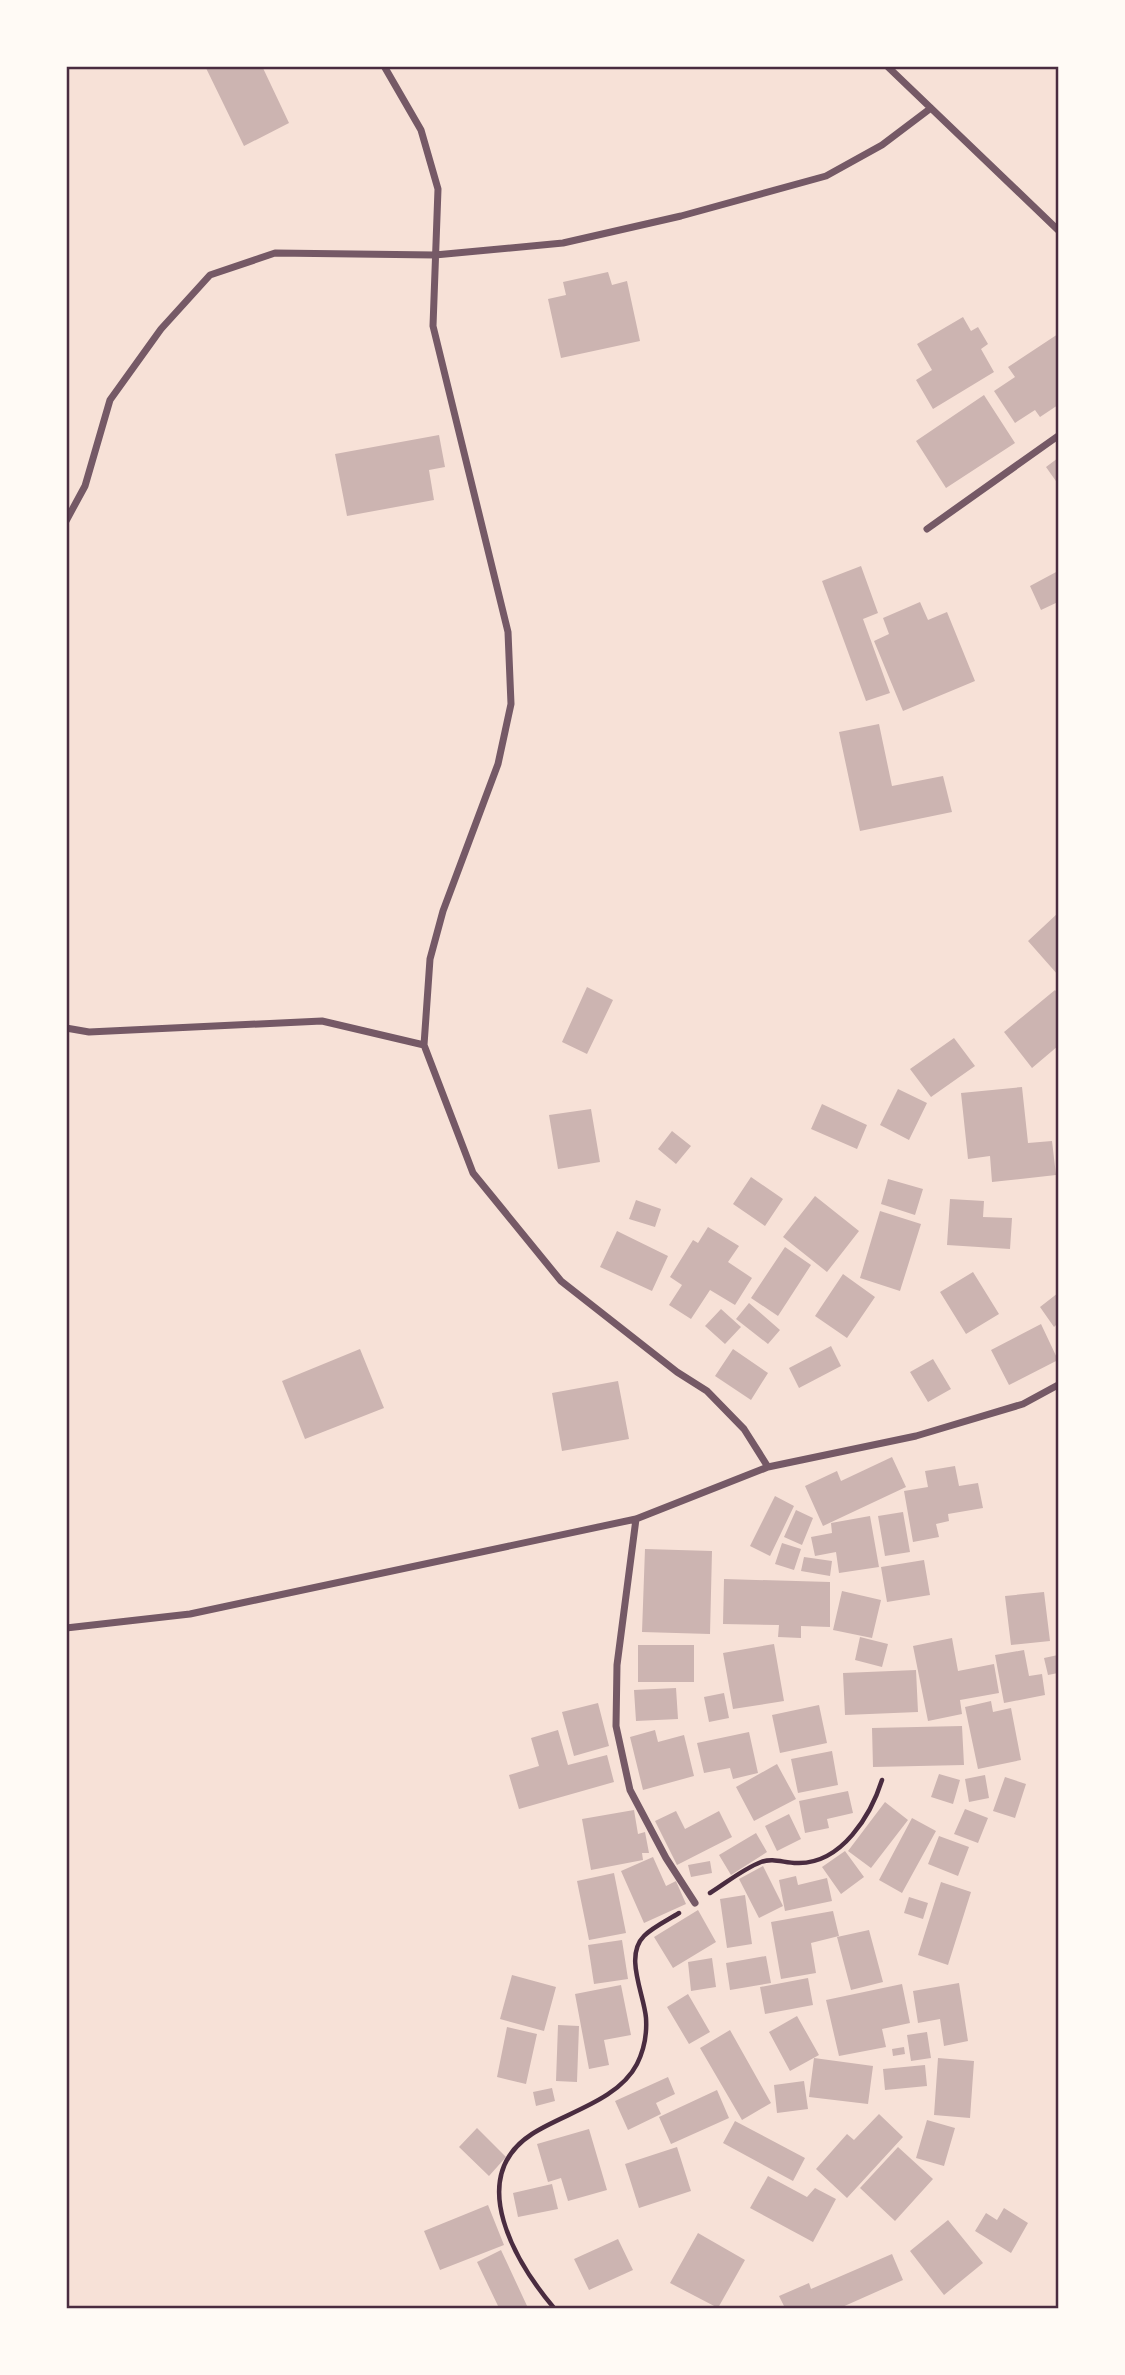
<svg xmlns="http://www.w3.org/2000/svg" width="1125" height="2375" viewBox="0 0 1125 2375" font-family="'DejaVu Sans',sans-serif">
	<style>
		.building { fill: #ccb4b1 }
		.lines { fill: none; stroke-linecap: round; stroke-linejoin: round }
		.path { stroke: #4a2c40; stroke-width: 4.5 }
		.minor { stroke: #755966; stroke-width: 7 }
		.neatline { fill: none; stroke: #4a2c40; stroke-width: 2.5 }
	</style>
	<rect width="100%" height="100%" fill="#f7e1d7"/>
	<path class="building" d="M205,66H262L289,123L244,146Z
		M608,272L612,285L627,281L640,341L561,358L548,299L566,295L563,282Z
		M963,317L971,331L978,327L988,344L981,349L994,372L933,409L916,380L932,370L917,344Z
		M1058,334V405L1040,417L1035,410L1015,423L994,391L1015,377L1008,367Z
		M984,395L1015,443L946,488L916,441Z
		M439,435L445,467L429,470L434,500L347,516L335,454Z
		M1058,458V484L1046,467Z
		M861,566L878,613L863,619L890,693L866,701L822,581Z
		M1058,571V602L1041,610L1030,586Z
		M920,602L928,620L947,612L975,681L903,711L874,641L889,634L883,618Z
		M879,724L892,786L943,776L952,812L860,831L839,732Z
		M1058,913V975L1028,941Z
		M587,987L613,1000L587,1054L562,1042Z
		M1055,990L1058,994V1046L1032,1068L1004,1032Z
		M954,1038L975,1066L931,1097L910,1069Z
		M1022,1087L1028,1143L1052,1141L1056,1175L992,1182L990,1156L968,1159L961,1093Z
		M898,1089L927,1103L909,1140L880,1125Z
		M822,1104L867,1125L857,1149L811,1129Z
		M591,1109L600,1162L558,1169L549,1115Z
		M672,1131L691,1146L676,1164L658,1149Z
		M751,1177L783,1199L765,1226L733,1204Z
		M888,1179L923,1189L915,1215L881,1204Z
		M815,1196L859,1231L827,1272L783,1237Z
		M950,1199L984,1201L983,1217L1012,1218L1010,1249L947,1245Z
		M636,1200L661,1209L655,1227L629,1219Z
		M880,1211L921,1224L900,1291L860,1278Z
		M708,1227L739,1246L728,1262L752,1278L735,1305L710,1290L691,1319L669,1305L682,1285L670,1277L693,1240L698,1243Z
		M617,1231L668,1256L652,1291L600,1267Z
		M785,1247L811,1265L778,1316L751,1298Z
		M973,1272L999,1314L966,1334L940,1292Z
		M843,1274L875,1297L847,1338L815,1316Z
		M1058,1293V1323L1054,1327L1040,1307Z
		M749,1303L780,1330L768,1344L736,1319Z
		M721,1309L741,1327L725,1344L705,1326Z
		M1041,1324L1058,1360L1009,1385L991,1350Z
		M831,1346L841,1366L799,1388L789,1368Z
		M360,1349L384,1408L305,1439L282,1381Z
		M733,1349L768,1373L751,1400L715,1376Z
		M933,1359L951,1389L928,1402L910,1372Z
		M618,1381L629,1439L562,1451L552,1393Z
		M892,1457L906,1487L823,1526L805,1486L837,1471L841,1481Z
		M955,1466L959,1486L978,1483L983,1508L948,1514L949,1521L936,1524L939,1537L913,1542L904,1491L928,1487L925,1471Z
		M775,1496L794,1506L770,1556L750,1546Z
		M796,1510L813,1518L802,1545L784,1537Z
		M903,1512L910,1552L885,1556L878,1516Z
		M870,1516L879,1567L839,1573L836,1552L815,1556L811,1537L832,1533L831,1523Z
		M782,1543L801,1549L794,1570L775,1564Z
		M645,1549L712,1551L710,1634L642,1632Z
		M804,1557L832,1561L830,1576L801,1571Z
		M924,1560L930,1595L887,1602L881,1567Z
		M724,1579L830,1582V1627L801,1626V1638L778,1637L779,1625L723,1624Z
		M842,1591L881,1600L872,1638L833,1630Z
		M1044,1592L1050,1641L1011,1645L1005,1596Z
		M860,1637L888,1644L882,1667L855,1660Z
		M952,1638L958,1671L994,1664L999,1693L960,1700L962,1714L928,1721L913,1646Z
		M774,1644L784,1701L733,1709L723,1653Z
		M638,1645H694V1682H638Z
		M1024,1650L1029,1676L1042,1674L1045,1695L1004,1703L995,1655Z
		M1058,1655V1673L1048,1675L1044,1658Z
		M916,1670L918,1712L845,1715L843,1673Z
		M676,1688L678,1719L636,1721L634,1690Z
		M724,1693L729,1718L709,1722L704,1697Z
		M991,1701L993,1712L1011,1708L1021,1760L978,1769L965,1707Z
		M598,1703L609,1746L574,1756L562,1712Z
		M819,1705L827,1743L780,1753L772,1715Z
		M962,1726L964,1765L873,1767L872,1728Z
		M558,1730L568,1765L607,1755L614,1782L519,1809L509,1775L539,1766L531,1738Z
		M655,1730L658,1742L684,1735L694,1776L643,1790L630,1737Z
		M749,1732L758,1773L733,1779L730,1768L704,1773L697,1743Z
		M832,1751L838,1785L798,1793L791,1759Z
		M777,1764L796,1799L754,1821L736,1787Z
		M939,1774L960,1780L953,1804L931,1797Z
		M985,1775L989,1798L969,1802L965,1779Z
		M1005,1777L1026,1784L1015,1818L993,1811Z
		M848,1791L853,1813L827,1819L829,1828L805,1833L799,1801Z
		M885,1802L908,1820L871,1868L848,1851Z
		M965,1809L988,1818L978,1843L954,1834Z
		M634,1810L638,1834L645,1832L649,1853H642L643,1860L591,1870L582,1819Z
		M676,1811L685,1829L719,1811L732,1837L677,1865L655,1821Z
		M789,1814L801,1839L777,1851L765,1826Z
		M912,1818L936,1831L902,1893L879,1880Z
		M756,1833L767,1852L731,1875L719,1855Z
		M939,1836L969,1847L958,1876L928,1864Z
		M845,1851L864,1877L841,1894L822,1867Z
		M653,1857L666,1886L676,1881L686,1904L644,1923L621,1871Z
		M710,1861L712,1873L691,1877L688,1865Z
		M763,1866L783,1906L759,1918L739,1879Z
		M614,1873L626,1933L589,1940L577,1881Z
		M796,1876L798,1885L827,1878L832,1901L785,1911L779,1880Z
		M941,1882L971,1892L948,1965L918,1955Z
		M745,1895L752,1944L727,1948L720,1899Z
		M909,1897L928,1903L923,1919L904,1913Z
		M698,1910L716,1942L673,1968L654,1937Z
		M833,1911L839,1936L811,1943L816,1973L781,1979L771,1922Z
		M869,1930L883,1982L851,1990L837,1937Z
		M622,1940L628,1979L594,1984L588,1945Z
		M766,1956L771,1983L730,1990L726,1963Z
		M712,1958L716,1987L691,1991L688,1962Z
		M512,1975L556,1987L544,2031L500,2019Z
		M808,1978L813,2005L765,2014L760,1987Z
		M959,1983L968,2041L944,2046L940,2019L918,2023L913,1991Z
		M902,1984L910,2023L882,2029L886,2047L839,2056L826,2000Z
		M621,1985L631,2035L604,2040L609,2065L589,2069L575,1994Z
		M688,1994L710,2032L689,2044L667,2007Z
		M797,2016L819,2055L790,2071L769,2032Z
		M558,2025L579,2026L577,2082L556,2081Z
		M507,2027L537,2034L526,2084L497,2077Z
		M730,2030L771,2103L742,2120L700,2048Z
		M927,2032L931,2058L911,2061L907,2035Z
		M904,2047L905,2054L893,2056L892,2049Z
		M814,2058L873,2066L868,2104L809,2097Z
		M938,2058L974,2061L970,2118L934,2115Z
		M925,2065L927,2086L885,2090L883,2069Z
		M668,2077L675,2094L656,2103L661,2114L628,2130L615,2101Z
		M804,2081L808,2109L777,2113L774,2085Z
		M552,2088L555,2101L536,2106L533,2092Z
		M717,2090L729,2118L671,2144L659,2117Z
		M879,2114L903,2137L847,2198L816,2169L847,2134L854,2140Z
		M927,2120L955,2128L944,2166L916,2158Z
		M735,2121L805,2158L793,2181L723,2143Z
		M477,2128L506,2157L489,2176L459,2147Z
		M589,2129L607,2190L568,2201L561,2178L548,2182L537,2144Z
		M677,2147L691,2191L639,2208L625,2164Z
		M898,2147L933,2179L895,2221L860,2188Z
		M768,2176L807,2197L815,2188L836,2199L813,2242L750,2208Z
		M552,2184L558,2209L518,2217L513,2193Z
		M488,2205L504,2245L440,2270L424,2231Z
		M1004,2208L1028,2223L1011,2253L975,2231L986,2213L997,2220Z
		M948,2220L983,2263L944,2295L910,2251Z
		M698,2233L745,2260L718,2308L670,2283Z
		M618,2239L633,2270L589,2290L574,2259Z
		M501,2250L528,2308H499L477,2262Z
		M892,2254L903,2280L840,2308H785L779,2296L809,2283L811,2289Z"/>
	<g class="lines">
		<path class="path" d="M710,1893C726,1883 743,1869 761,1862C774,1857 786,1864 799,1863C842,1863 871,1815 882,1780
			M554,2308C517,2264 464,2178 532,2134C564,2113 618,2101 637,2064C644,2050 647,2033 646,2018C644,1994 624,1956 644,1936C653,1927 668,1920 679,1913"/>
		<path class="minor" d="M384,66L421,130L438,189L433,326L508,632L511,704L498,764L443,911L430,959L424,1045L473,1173L561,1281L677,1372L707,1391L744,1429L768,1467
			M887,66L1058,230
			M66,521L85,486L110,400L161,329L210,275L275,253L435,255L563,243L681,216L826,176L882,145L931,108
			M927,529L1058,436
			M66,1028L89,1032L322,1021L424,1045
			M636,1519L617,1665L616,1726L630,1790L666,1858L695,1903
			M66,1628L190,1614L636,1519L768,1467L916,1436L1023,1404L1058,1385"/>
	</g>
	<rect width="1125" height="2375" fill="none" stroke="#fffaf5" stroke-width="136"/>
	<rect x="68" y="68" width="989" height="2239" class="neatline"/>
</svg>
